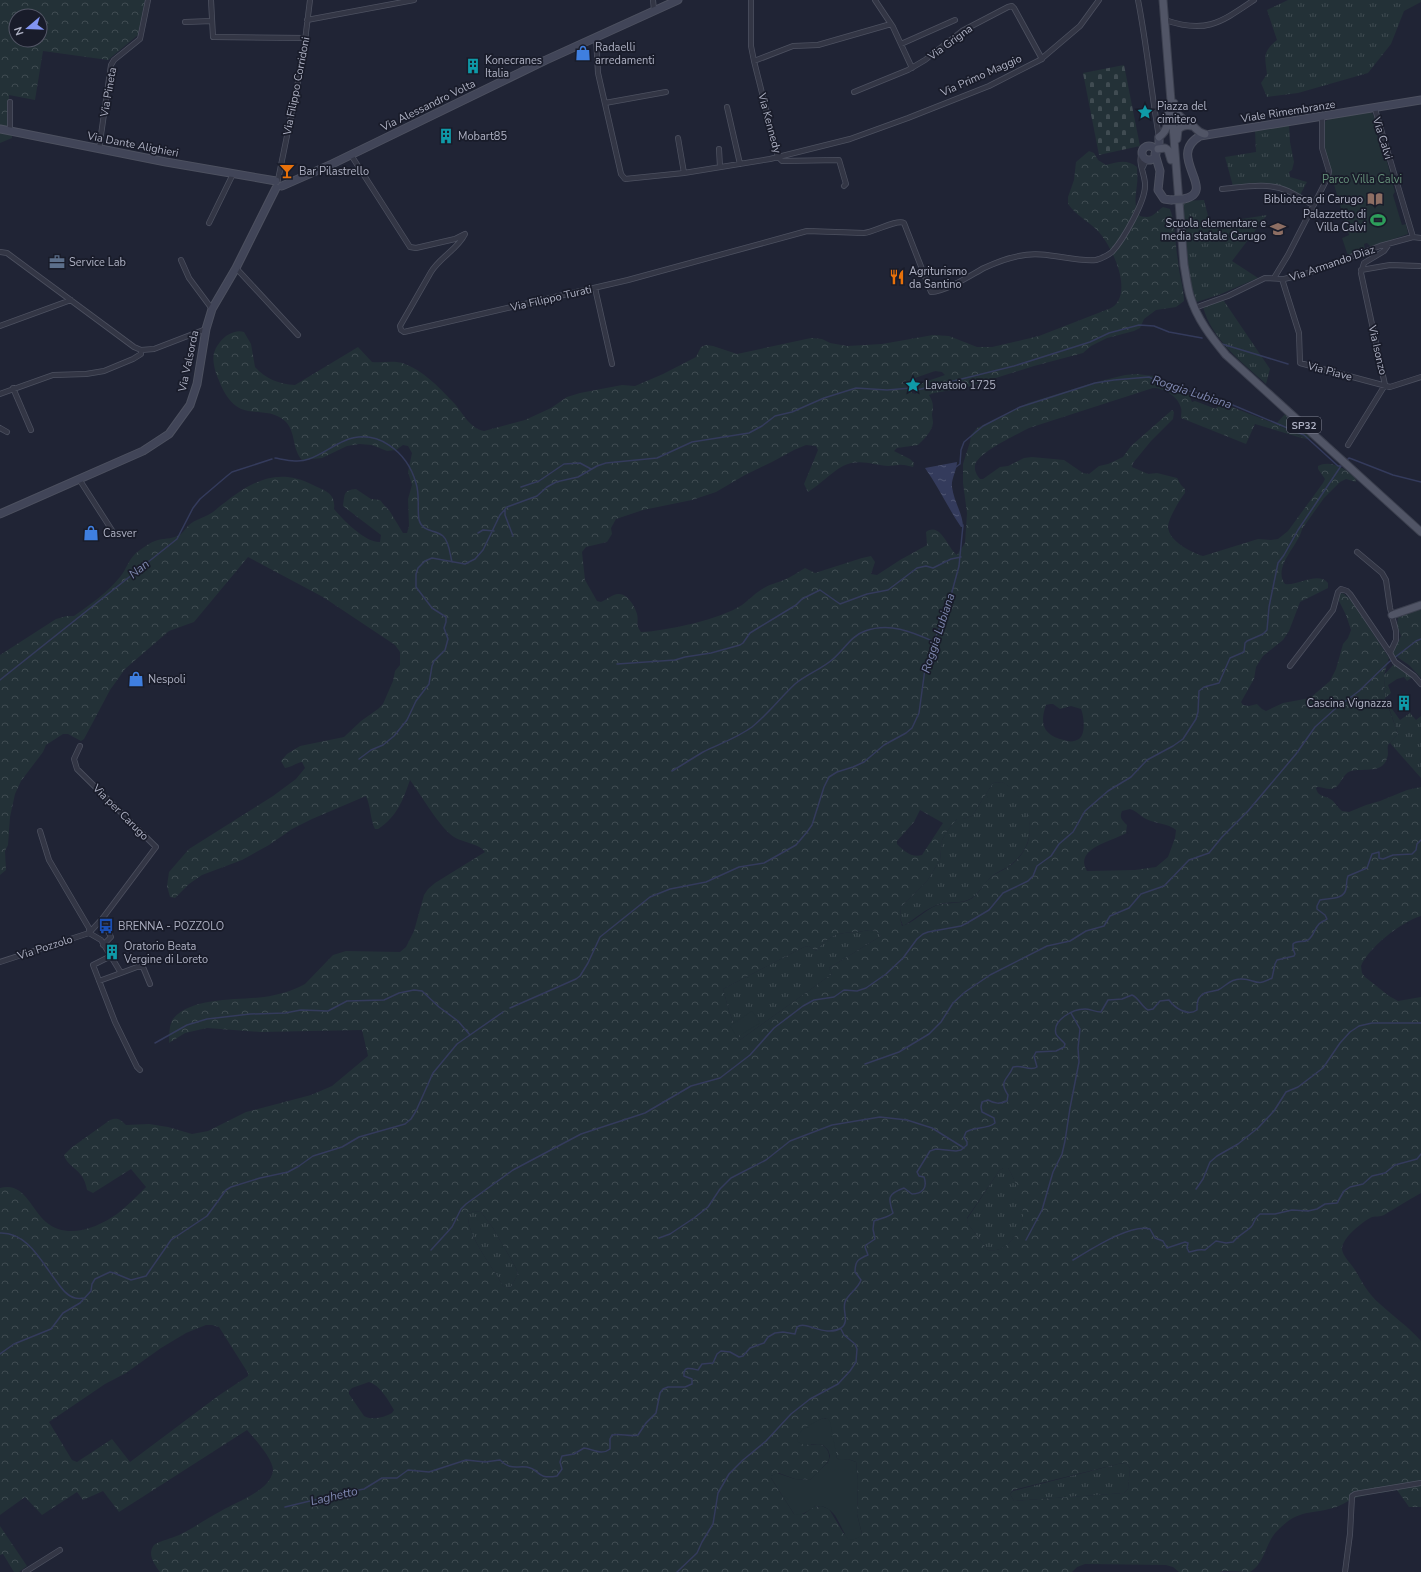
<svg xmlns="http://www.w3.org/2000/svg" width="1421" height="1572" viewBox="0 0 1421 1572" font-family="'Nunito Sans',sans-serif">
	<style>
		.grass { fill: url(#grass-tufts) }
		.forest { fill: url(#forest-crowns); fill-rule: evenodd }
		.cemetery { fill: url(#cemetery-stones) }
		.park { fill: #233137 }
		.water { fill: url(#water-ripples) }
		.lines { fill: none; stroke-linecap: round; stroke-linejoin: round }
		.stream { stroke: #343b5c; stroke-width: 1.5 }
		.street-casing { stroke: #4d5160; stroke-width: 6 }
		.secondary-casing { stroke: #4d5160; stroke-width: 9 }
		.primary-casing { stroke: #3c404f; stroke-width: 9 }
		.street { stroke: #333645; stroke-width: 4.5 }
		.secondary { stroke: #414558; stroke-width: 7 }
		.primary { stroke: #515566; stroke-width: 7 }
		.secondary-bridge-casing { stroke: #4d5160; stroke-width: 9; stroke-linecap: butt }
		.secondary-bridge { stroke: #414558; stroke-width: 7 }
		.labels { text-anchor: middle; stroke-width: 3.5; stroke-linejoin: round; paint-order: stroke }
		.shield { fill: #191c2a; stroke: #818494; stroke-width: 1 }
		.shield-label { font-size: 10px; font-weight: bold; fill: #adb0c2 }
		.street-label { font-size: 11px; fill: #adb0c2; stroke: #191c2a }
		.poi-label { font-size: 11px; fill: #adb0c2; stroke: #191c2a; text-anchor: start }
		.park-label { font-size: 11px; fill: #66917a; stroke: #191c2a }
		.water-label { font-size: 12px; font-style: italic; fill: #7e87af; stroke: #191c2a }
	</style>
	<defs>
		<pattern id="grass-tufts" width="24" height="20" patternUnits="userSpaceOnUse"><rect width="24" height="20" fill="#233137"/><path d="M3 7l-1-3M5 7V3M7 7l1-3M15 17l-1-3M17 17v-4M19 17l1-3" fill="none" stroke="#404c52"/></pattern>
		<pattern id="forest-crowns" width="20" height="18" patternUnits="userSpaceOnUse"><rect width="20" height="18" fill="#233137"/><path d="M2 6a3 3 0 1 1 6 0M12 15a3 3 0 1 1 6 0" fill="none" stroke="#404c52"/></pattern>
		<pattern id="cemetery-stones" width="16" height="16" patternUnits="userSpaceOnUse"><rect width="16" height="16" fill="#233137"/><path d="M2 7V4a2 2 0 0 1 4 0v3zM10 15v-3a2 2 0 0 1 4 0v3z" fill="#404c52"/></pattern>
		<pattern id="water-ripples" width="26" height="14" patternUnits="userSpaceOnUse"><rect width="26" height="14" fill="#343b5c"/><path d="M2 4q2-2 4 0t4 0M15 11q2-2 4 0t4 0" fill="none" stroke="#4f5572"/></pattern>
	</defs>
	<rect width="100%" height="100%" fill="#202435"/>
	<path class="grass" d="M1288,0H1421V2L1404,11L1391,44L1368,73L1298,93L1267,97L1261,83L1267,74C1265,57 1262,52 1277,40L1267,10Z
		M1289,124L1290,142L1294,162L1292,170L1289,172L1290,177L1307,182L1300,195C1275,181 1260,181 1233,186L1225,157L1256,152L1255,130Z
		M1204,200L1210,224L1267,215L1232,261L1258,278L1221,294L1197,302C1184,270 1184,235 1182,201Z
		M1221,300L1224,301L1270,369L1266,384C1242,362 1212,340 1203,307Z
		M1285,414L1311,438L1306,439L1276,424Z
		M1397,664L1414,676L1407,681L1404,677L1397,679L1388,685L1391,693L1385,698L1384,675L1393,665Z
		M1387,702L1400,720L1410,713L1416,720L1421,716V778L1390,743L1398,734Z
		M1002,782C1015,788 1024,802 1028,815C1034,835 1026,854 1009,866C1003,870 996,872 991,877C983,884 979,894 970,899C961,904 950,901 940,904C926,908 915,919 903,926L900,918L901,907L927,881L940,860L942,840L947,831L957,819H963L972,816L993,783Z
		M870,930L876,931L881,936L829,968L832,974L740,1040L729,1011L723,989L804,947L809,946L816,951C835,928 843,935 870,930Z
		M1003,1168H1008C1017,1182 1028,1211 1021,1227C1019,1232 1014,1238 1010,1242C1003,1249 998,1251 988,1250L968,1224L967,1219L999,1171Z
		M473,1211L481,1212L493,1228L516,1268L518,1274L511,1287L507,1288L503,1286C493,1267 467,1236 468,1215Z
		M1122,1463L1127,1464L1130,1468L1128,1489L1124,1493L1014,1501L1010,1494L1013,1491Z"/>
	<path class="forest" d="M0,0H145L138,35L108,60L43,51L35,100L9,95L12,138L0,143ZM16,16H40V40H16Z
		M1089,151L1094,153L1098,160L1106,165C1118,162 1127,159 1137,167C1137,173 1138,179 1137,184C1136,196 1133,205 1140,216C1153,219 1153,214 1163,207L1170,209C1176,225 1175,245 1178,261C1179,275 1184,288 1184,301L1176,307L1156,310L1144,319L1140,328L1134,331L1107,338L1091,346L1083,353L1034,366L964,388L934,393L929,395C933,402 934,406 932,414C932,417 933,420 933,423C932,432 923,440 918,445L897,448L894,451L910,459L914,463L913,467C908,466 903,464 898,465C895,465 892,466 889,466C873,465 859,458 843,466C830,473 821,484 808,492L804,484L818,450L816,446L806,445L794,450L772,462L745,475L716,492L692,500L643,510L616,519L611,528L612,534L607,542L586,547L582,552L585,580L597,601L601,602C606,600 613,594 618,594C627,593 635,606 637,614C639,622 635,624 641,632C667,631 721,619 742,605C749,600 756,592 764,588C770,584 777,583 784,580C791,577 798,572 805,568L815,573L862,558L871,556L875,562L871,574L877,575L900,560L927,545L926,532C941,521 949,551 957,555L965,543L967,513L963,483V464L970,442L971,435L977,428L1028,403L1096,382L1125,375L1137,374L1153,376L1174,390L1189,395L1192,402L1195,401L1216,409L1221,403L1276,424L1305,439L1255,424L1246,444L1181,418C1181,415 1182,410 1181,408C1178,396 1164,388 1153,388L1029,428C1018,434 978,452 975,465C974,470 977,476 980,479H983L1000,467L1008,466L1024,458L1032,457L1064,460L1083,473L1089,474L1099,466L1108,464L1123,457L1131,446L1172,410L1174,412L1173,419L1151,441L1133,463L1132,467L1148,474L1157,473L1177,478L1181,485L1185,489V493C1180,499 1168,519 1168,527C1169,541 1190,552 1203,556L1258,539L1271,540L1278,539L1288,531L1323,483L1325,479L1318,469V466C1330,459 1347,469 1355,478L1356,482L1346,479L1340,482L1324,498L1302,529C1299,545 1272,567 1285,584C1298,586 1318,571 1328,583V588L1300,602L1289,631L1283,640L1263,656L1256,667L1254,679L1241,702L1243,705L1249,706L1257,704L1262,709L1266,711L1283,703L1310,698L1330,681L1336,669L1343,644L1348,638L1351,630L1346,615L1338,599L1339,594L1343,593L1351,600L1389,658L1384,675L1385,698L1398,734L1388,745C1387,749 1389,754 1387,758C1383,774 1362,768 1351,771C1341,774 1342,788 1330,789C1326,789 1322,787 1317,787L1316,788C1318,798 1327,795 1333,801C1336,804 1338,808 1342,811L1349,812L1366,805L1380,801L1407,790L1421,787V916C1401,922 1369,947 1361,966L1362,973L1365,977L1389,996L1398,1001L1421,997V1193C1408,1200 1396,1208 1384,1215C1380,1217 1376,1216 1372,1217C1362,1222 1342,1238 1342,1249C1343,1257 1351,1263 1355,1270C1362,1282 1369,1295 1380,1304C1394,1317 1409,1327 1421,1341V1507H1409L1397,1490C1383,1493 1366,1494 1352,1499C1346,1502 1340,1506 1333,1508C1308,1515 1299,1509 1278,1530C1265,1542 1266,1562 1250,1572L1224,1571L1219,1572H1179L1173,1567L1166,1565L1085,1564L1077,1567L1072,1572H160C154,1564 147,1554 154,1545C161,1540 171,1539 179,1535C194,1528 207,1518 221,1511C236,1502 270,1491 273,1471C274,1460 254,1438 247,1430L119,1512L103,1491L83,1500L77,1492L42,1515L25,1497L0,1515V1188C24,1181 31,1209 46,1222C67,1240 97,1228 117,1214C127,1206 137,1196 146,1187L131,1169L93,1193L87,1190C86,1184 84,1179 81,1175C75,1167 67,1165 64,1155L71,1148L110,1120C118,1117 121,1120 126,1125L149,1124L168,1127L192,1134L208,1131L246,1112L311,1095L332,1086L368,1056L362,1030L260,1032L207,1028L185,1033L169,1043C169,1035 169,1026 173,1019C190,997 239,1000 264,997C278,995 292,991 305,984L333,955L346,951L400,952L406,947L414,931L424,895L428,889L435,883L485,852C479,843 463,843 454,837C440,828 421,795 410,780C403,800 397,817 378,829H375C370,819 371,807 366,796L312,819L292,829L269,845L242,860L202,875L189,884L175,898L170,897L167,886L169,872L189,849L273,796L296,779L305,768L302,762C296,763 292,767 285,768L281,761L287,754L300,746L344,737L361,721L378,709L383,704L393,681L395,671L400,665V652L395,645L323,597L248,557L194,622L169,631L125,669L110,690L84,739L81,741L68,734H63L46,745L43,752L21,781L15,794L10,817L8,845L5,851L6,870L0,875V655L56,619L67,616H74C91,604 107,593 120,577C126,570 128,561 135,554C141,549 150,542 158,540C166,538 174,539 181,534C184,531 186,528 189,525C194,520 206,517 213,512C244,487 272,464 313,485C325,491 336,493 334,509C343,520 366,543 380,542L381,535L343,506C345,494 343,490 356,489L371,499L380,500L384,505L389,510L403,533H407L409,526L408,499L412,485L408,472L412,453L408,446L403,445L396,450L387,451L372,445L359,444L347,446L322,458L302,460C292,450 296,431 285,421C274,411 262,413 248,411C229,407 222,389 216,373C212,360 212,352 220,342C225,335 236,329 244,332L251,344L255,367C266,379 279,384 295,385L358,347L372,362C383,363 395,360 405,364C423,371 438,386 451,400C462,410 468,428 484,431L525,420L551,408L567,397L580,393L622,385L635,386L663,374L696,357L701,347L706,345L713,346L737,354L811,338L822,339L830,343L847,346L882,344L933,335L949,336L977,347H992L1039,336L1106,310C1108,309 1112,308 1114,306C1133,289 1111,245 1098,231C1088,221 1077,216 1068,204V197L1074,180L1076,162ZM935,371L942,372L945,375L922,383L919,385L916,394L912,393L911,384L915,378ZM1050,704H1053L1060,709L1071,706L1081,709C1084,716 1086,734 1079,739C1074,742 1069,742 1064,740C1044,735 1039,725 1046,705ZM1002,782C1014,788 1020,798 1025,809C1036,831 1028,854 1008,867C1002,871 995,873 990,878C982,885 978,896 969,900C957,905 944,901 933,907C923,912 913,923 902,926L900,918L901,907L927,881L940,860L942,840L947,831L957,819H963L972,816L993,783ZM1130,809C1137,811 1140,816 1146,819C1155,824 1168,823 1176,830L1175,838L1168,857L1156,867L1135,870L1087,871C1073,848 1114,841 1126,833L1127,825C1122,820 1119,818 1122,811ZM920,810L943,823L922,855C911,858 904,851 897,844V841L914,822ZM870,930L876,931L881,936L829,968L832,974L740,1040L729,1011L723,989L804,947L809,946L816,951C835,928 843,935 870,930ZM1003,1168H1008C1013,1176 1016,1184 1019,1194C1025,1215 1026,1225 1010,1242C1003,1249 997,1251 988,1250L968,1224L967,1218L999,1171ZM473,1211L481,1212L493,1228L516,1268L518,1274L511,1287L508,1288L503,1286C493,1267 467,1236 468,1215ZM206,1325H212L219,1327L248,1373V1376L218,1396L130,1462L112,1439L77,1462L72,1460L49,1422L105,1384L126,1373L161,1348L186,1333ZM369,1382C380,1385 388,1400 394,1410L392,1413C385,1417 372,1421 364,1416L349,1394V1391L352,1388ZM823,1418H826L837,1458L840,1461L848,1459L856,1462L858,1481L857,1514L862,1534H844L829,1509L821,1506L813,1507L804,1514H794L771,1478V1476L779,1473L795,1479L810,1480C813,1478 827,1463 828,1461C832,1454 825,1444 818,1444C816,1444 813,1445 811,1445L807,1427ZM1122,1463L1127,1464L1130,1468L1128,1489L1124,1493L1014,1501L1010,1494L1013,1490Z
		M1421,608V678L1409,665L1394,655L1393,652L1401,636L1397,626L1398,617Z
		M0,1526L27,1566L19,1572H14L3,1554L0,1555Z"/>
	<path class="cemetery" d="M1124,65L1140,146L1099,155L1083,73Z"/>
	<path class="park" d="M1370,112L1373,114L1377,126L1375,127L1383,158H1386L1395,192L1393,195L1402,225L1406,224L1408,234L1371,247L1367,243L1364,244L1365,250L1348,256L1342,238L1349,235L1323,148L1324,122L1329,119Z
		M752,1011L760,1023L737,1037L730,1026Z
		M823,1418L828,1419L830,1422L837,1458L840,1460L848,1459L856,1462L858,1481L857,1514L862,1534C858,1539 855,1539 849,1540C841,1531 838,1514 828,1509C812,1499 809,1518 794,1514L771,1478V1476L777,1473L795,1479L810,1480L828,1462L830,1456L828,1450L823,1445L818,1444L804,1445L798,1442C795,1430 814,1423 823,1418Z"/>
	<path class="water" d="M957,462C957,470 951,479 952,487C954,502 963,514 963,527H961C948,508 938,486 925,468Z"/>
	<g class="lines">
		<path class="stream" d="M1222,344L1288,364
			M917,390L1014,366L1090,342L1109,333L1139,325L1154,326L1169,332L1202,338
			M275,458C287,460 298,463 309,459C321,455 332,446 344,441C377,427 407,452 416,483C420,495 417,508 419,520C423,533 435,529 443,536C449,541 450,554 452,562
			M1347,460L1349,458L1352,459L1393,475L1421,482
			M521,487L539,481L564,464L580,463L591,469
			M505,510V515L513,536
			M478,533L483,530L494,531
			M617,664L675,660L685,657L711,653L740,645L743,643L750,633L796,605L802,599L820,590L840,604L867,594L888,590L917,568L926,566L933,568L951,559L961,557
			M0,680L177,539L193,508L200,499L227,476L232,472L272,459
			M359,759L371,750L383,745L394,736L407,720L416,701L429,684L432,666L434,661L445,650L448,639L444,628L446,622V617L432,608L416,587V574L418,568L425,561L432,558L465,564L475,559L483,550L500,515L507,507L537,496L547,487L556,482L578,477L597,466L606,463L657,458L692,442L749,433L762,426L775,416L792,412L824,398L856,388L887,390L911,388
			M672,771C682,765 693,758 703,752C719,744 737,738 752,727C768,714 780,698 795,684C807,674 822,669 833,659C843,651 852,635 865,631C890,622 912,632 935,642
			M510,1008L576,979L580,976L588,963L600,937L650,897L670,889L706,882L739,867L764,863L796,845L807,832L812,825L824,787L829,777L837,772L853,767L864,762L884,745L906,733L912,728L919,713L925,669L931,648L947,610L959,566L963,525
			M155,1043L187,1025L207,1019L250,1014L285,1013L301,1010L328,1011L347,1001L384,1000L399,993L414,990L422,991L439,1007L458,1021L470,1035
			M865,1064L899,1052L929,1034L941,1022L953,1003L965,992L990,975L1047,946L1070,941L1086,931L1104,926L1110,916L1129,908L1141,894L1164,886L1189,860L1209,853L1222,837L1248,811L1296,754L1315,727L1335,709L1359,691L1389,662L1416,641L1421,639
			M1196,1189L1203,1179L1210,1162L1217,1156L1238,1144L1258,1128L1274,1111L1286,1092L1298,1087L1323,1068L1340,1043L1350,1032L1359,1026L1372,1023H1421
			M0,1233C28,1232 42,1263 57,1282C62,1289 67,1296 75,1298C78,1299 82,1298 85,1298
			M659,1238L670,1234L694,1218L708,1207L720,1189L731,1178L766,1160L790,1141L832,1125L880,1117L907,1120L932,1128L964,1148
			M1026,1240L1042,1210L1053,1172L1062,1154L1065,1141L1070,1108L1079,1062L1078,1048L1080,1029L1071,1013
			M431,1250L452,1227L461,1209L466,1204L513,1170L581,1134L645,1113L691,1086L720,1078L750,1055L774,1028L803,1006L814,1000L834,997L844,990L857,991L866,988L886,974L903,958L917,939L923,934L928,932L961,926L967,923L989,910L1003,893L1028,881L1033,876L1037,866L1051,856L1059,844L1073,832L1085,811L1108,791L1131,777L1147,760L1173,746L1183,739L1196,719L1198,712L1199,691L1204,687L1219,683L1230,658L1244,652L1245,643L1247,641L1263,634L1267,630L1269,607L1278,563L1284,555L1298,530L1341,466H1338L1304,435L1221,400L1198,393L1170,387L1149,377L1114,380L1095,383L1020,407L983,426L964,442L961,450L960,464L956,467
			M1073,1260C1090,1250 1131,1223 1150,1229L1155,1238L1163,1241L1167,1248L1185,1242L1188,1243L1187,1248L1189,1252C1196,1251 1196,1249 1205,1250L1216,1241L1226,1243L1233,1242C1239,1234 1245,1233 1251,1227C1255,1223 1253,1219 1260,1214H1275L1292,1210L1308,1211L1317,1209L1325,1204L1337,1203L1344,1191L1350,1187L1363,1184L1372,1176L1385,1173L1395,1165L1417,1159L1421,1154
			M0,1354L14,1344L51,1329L63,1313L80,1303L91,1291L92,1284L95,1279L110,1272L114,1273L131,1280L146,1276L171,1240L207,1216L226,1190L231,1187L260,1178L288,1172L299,1166L313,1156L342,1147L359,1137L405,1124L411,1119L416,1111L433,1073L457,1044L503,1012
			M285,1507L343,1493L364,1489L382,1478H397L408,1470L429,1472L466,1460L485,1462L500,1460C511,1470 514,1466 527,1467C540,1469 536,1480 557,1476L562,1469L560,1462L562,1456L574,1454L584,1448C594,1449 601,1456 610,1449V1439L612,1435C621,1433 629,1437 638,1435L646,1423L656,1413L660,1393L663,1389L668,1387H685L692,1384V1379L684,1376C683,1366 690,1368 698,1370L702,1364L713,1363L717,1354L721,1351L730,1352L739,1357L743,1356L750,1348L764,1343L768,1337L775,1333L783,1332L795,1334L797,1327C806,1320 825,1338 841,1328C850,1322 842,1311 845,1302C848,1294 858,1289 861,1280L855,1272C855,1261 858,1259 868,1255L865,1247L866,1245L875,1239L873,1229L874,1221C880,1218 888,1218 893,1213C888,1198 887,1194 904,1188L912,1194C922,1194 928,1188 924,1177L919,1176L917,1172L930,1151L936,1149L956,1151L961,1150L967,1145V1142L964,1137L966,1132C975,1126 986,1130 995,1123L994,1118L982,1112L981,1107L982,1102L988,1100C995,1104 1000,1104 1007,1101L1008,1095C998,1080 1008,1080 1013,1067C1022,1064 1030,1072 1037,1067L1034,1056L1036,1052L1056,1051L1064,1047L1065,1044C1062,1040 1058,1038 1056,1034C1052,1020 1073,1009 1085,1009C1090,1009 1095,1012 1101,1012L1108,1000L1122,999L1132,995C1139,998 1141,1006 1148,1010L1153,1009L1160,1001L1169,1000C1174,1007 1187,1017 1197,1010C1197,1007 1197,1001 1199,998C1203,991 1212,992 1218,990C1226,986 1230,979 1240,979C1255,978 1255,988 1272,978L1275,964L1277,960L1294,956L1295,954L1293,949V944C1297,940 1303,943 1308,940C1314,936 1314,929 1319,924C1321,922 1324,921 1327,919L1325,915L1317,909V906L1320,900C1328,898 1344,900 1346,889C1347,884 1346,881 1348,876L1367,868L1372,854L1379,852V858L1383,859L1393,855L1412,854L1416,850L1417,844L1421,840
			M677,1572L697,1553L702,1542L713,1524L718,1493L729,1474L743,1460L766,1441L791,1414L810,1399L838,1384L850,1371L856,1362L857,1349L855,1344L844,1335L841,1329"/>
		<defs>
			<path id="street" d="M211,0L213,37L305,38
				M653,0L654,10
				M751,0V46L754,61L778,157L782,161L839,160L846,184L844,186
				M875,0L893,27L912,68
				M1138,0C1147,46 1151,91 1159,137
				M307,20L414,0
				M1165,20C1206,34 1220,23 1254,0
				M185,22L212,21
				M596,37L598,73L621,174L625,179L684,173L770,159L850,139L908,118L989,86L1040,60L1080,26L1099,0
				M901,44L955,20
				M754,61L793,46L818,45L891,24
				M854,92L908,70L925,60L962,31L1008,7L1012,6L1014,8L1042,59
				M605,103L666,92
				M727,107L740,164
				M1375,109L1413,237
				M10,131V102
				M678,138L684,173
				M99,149L111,65L114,60L140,39L148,0
				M719,149L720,167
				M351,155L410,247L416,248L455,239L465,234C458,249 440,257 431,272L400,326L401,330L404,332L628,280L807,231L864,233C874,232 897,219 904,223L931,292C947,291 971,275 984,268C995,263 1007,258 1019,256C1045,250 1071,262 1096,260C1103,258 1107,256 1112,252C1123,240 1145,202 1145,186C1146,176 1137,163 1142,153
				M1143,167L1145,162L1149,160
				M278,180L303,57L310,0
				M1222,189C1244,187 1268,182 1288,191C1297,195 1305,201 1313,205
				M209,223L233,174
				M0,252L7,253L134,347L141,350
				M181,260L189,278L212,309
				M236,268L298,335
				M1361,270L1390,265L1419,266
				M1274,278L1288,255L1328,177L1329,171L1322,148V116
				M1282,279L1299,333L1300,363L1390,387L1421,377
				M595,288L612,364
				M1200,306L1228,296L1265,278L1284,279L1305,274L1380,246L1413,237L1421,238
				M0,326L71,300
				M13,388L31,430
				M0,394L53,375L86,374L104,371L133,359L141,354V350L154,349L206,329
				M0,428L7,432
				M1348,445L1385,385L1361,273L1364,263L1384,251L1389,244
				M79,479L115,535
				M1357,552L1382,573L1386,580L1390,608L1396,631V640L1390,653L1395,662L1414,676L1421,684
				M1290,666L1333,610L1338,592L1341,589L1347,591L1350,594L1390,653
				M80,746L74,759L77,769L156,847L102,919L89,933
				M40,831L49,860L89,928V933
				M102,919L111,937L103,945
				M89,933L101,940L121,973L137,967H143L150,984
				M111,956L93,965L115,1022L137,1067L140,1070
				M0,962L89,933
				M99,981L121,973
				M25,1572L60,1550
				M1345,1572L1350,1534L1352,1496L1355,1494L1421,1483"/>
			<path id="secondary" d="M0,129L166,162L276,181
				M1142 153a7 7 0 1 1 14 0a7 7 0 1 1-14 0Z
				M1156,151L1159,147V137
				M1155,154L1160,171L1158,190L1164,199L1171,200
				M282,186L332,164L546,60L678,0
				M1184,199C1219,191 1165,156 1200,136L1421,100
				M0,514L143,451L169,434L190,405L197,384L206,329L212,309L236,268L276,188"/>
			<path id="primary" d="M1163,0L1184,265C1186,275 1187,286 1190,296C1197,319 1211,337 1226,355L1421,532
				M1174,103C1175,115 1183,119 1192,125C1197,129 1198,133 1205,134
				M1159,137C1167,131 1168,125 1167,115
				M1177,139L1178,130C1182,125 1187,125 1192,126
				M1158,149L1165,148L1168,150L1171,160
				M1392,615L1421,605"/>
		</defs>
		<use href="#street" class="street-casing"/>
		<use href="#secondary" class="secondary-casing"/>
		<use href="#primary" class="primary-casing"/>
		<use href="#street" class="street"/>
		<use href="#secondary" class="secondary"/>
		<use href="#primary" class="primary"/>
		<defs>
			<path id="secondary-bridge" d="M1171,200L1184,199"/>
		</defs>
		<use href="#secondary-bridge" class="secondary-bridge-casing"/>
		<use href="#secondary-bridge" class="secondary-bridge"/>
	</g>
	<defs>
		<symbol id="shop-bare" viewBox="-9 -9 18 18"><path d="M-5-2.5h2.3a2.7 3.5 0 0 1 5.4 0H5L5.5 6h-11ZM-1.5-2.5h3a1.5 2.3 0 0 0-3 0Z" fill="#3f7fe0" stroke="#191c2a" stroke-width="2.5" paint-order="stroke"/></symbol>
		<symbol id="building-bare" viewBox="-9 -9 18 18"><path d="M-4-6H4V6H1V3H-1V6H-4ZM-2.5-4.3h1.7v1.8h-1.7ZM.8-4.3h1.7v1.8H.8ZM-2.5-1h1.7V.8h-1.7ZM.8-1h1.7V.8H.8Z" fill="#0f9aa8" stroke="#191c2a" stroke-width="2.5" paint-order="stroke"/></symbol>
		<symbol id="sight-bare" viewBox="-9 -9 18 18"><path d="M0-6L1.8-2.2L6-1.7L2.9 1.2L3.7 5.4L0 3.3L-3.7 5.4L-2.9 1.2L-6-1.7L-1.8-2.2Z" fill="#0f9aa8" stroke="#191c2a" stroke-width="2.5" paint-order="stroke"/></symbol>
		<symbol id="bar-bare" viewBox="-9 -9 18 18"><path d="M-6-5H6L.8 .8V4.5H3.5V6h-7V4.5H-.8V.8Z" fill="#e8710a" stroke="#191c2a" stroke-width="2.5" paint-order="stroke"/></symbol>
		<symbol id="library-bare" viewBox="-9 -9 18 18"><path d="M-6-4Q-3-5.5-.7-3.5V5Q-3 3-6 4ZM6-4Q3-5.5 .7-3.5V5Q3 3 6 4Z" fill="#8d6e63" stroke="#191c2a" stroke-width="2.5" paint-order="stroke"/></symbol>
		<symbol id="stadium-bare" viewBox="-9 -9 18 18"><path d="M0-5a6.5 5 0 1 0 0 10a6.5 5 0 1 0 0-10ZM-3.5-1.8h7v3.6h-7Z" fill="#2e9e5b" stroke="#191c2a" stroke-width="2.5" paint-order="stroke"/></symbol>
		<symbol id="school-bare" viewBox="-9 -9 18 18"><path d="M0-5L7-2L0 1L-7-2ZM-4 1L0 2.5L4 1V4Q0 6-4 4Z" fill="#8d6e63" stroke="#191c2a" stroke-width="2.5" paint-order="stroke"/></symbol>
		<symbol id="office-bare" viewBox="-9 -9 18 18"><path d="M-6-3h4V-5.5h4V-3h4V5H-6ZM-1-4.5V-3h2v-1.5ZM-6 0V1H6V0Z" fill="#5c6f8a" stroke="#191c2a" stroke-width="2.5" paint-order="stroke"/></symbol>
		<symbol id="restaurant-bare" viewBox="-9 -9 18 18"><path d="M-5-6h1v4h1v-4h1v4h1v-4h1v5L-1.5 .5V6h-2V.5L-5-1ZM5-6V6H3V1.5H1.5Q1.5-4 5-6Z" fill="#e8710a" stroke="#191c2a" stroke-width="2.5" paint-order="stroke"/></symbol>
		<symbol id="bus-bare" viewBox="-9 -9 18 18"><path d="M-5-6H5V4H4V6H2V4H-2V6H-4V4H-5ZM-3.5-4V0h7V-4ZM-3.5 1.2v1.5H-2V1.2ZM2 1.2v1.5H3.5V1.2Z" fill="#1a4fb4" stroke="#191c2a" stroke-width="2.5" paint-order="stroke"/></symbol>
	</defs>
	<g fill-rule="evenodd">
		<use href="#shop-bare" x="572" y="42" width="22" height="22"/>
		<use href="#building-bare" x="462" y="55" width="22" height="22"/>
		<use href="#sight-bare" x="1134" y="101" width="22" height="22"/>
		<use href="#building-bare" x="435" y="125" width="22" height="22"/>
		<use href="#bar-bare" x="276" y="160" width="22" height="22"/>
		<use href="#library-bare" x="1364" y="188" width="22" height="22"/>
		<use href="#stadium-bare" x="1367" y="209" width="22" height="22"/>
		<use href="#school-bare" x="1267" y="218" width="22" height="22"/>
		<use href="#office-bare" x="46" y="251" width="22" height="22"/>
		<use href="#restaurant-bare" x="886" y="266" width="22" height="22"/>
		<use href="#sight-bare" x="902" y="374" width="22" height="22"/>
		<use href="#shop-bare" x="80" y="522" width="22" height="22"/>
		<use href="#shop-bare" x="125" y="668" width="22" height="22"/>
		<use href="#building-bare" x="1393" y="692" width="22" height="22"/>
		<use href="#bus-bare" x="95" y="915" width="22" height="22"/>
		<use href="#building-bare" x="101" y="941" width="22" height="22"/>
	</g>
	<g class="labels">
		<rect class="shield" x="1287" y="417" width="34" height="16" rx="3"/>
		<g class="shield-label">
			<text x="1304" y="429">SP32</text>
		</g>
		<g class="street-label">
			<text transform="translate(950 42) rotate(-36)" y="4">Via Grigna</text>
			<text transform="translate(981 75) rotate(-24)" y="4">Via Primo Maggio</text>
			<text transform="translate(296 86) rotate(-79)" y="4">Via Filippo Corridoni</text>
			<text transform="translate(108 92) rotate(-80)" y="4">Via Pineta</text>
			<text transform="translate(428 105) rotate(-26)" y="4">Via Alessandro Volta</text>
			<text transform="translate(1288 111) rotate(-9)" y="4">Viale Rimembranze</text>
			<text transform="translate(770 123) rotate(75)" y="4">Via Kennedy</text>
			<text transform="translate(1383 138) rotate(73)" y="4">Via Calvi</text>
			<text transform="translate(133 144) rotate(11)" y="4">Via Dante Alighieri</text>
			<text transform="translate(1332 263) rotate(-19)" y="4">Via Armando Diaz</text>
			<text transform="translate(551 298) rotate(-13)" y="4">Via Filippo Turati</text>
			<text transform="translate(1378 350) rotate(77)" y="4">Via Isonzo</text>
			<text transform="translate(188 361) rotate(-78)" y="4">Via Valsorda</text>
			<text transform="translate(1330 371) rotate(15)" y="4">Via Piave</text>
			<text transform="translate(121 812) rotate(45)" y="4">Via per Carugo</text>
			<text transform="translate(45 947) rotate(-18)" y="4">Via Pozzolo</text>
		</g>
		<g class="poi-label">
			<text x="595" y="51">Radaelli<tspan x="595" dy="13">arredamenti</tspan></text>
			<text x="485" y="64">Konecranes<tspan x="485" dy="13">Italia</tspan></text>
			<text x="1157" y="110">Piazza del<tspan x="1157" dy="13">cimitero</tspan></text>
			<text x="458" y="140">Mobart85</text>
			<text x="299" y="175">Bar Pilastrello</text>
			<text x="1363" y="203" text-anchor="end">Biblioteca di Carugo</text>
			<text x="1366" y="218" text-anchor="end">Palazzetto di<tspan x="1366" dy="13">Villa Calvi</tspan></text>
			<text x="1266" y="227" text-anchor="end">Scuola elementare e<tspan x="1266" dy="13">media statale Carugo</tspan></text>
			<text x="69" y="266">Service Lab</text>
			<text x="909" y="275">Agriturismo<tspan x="909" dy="13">da Santino</tspan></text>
			<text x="925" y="389">Lavatoio 1725</text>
			<text x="103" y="537">Casver</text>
			<text x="148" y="683">Nespoli</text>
			<text x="1392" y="707" text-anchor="end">Cascina Vignazza</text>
			<text x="118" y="930">BRENNA - POZZOLO</text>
			<text x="124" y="950">Oratorio Beata<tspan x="124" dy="13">Vergine di Loreto</tspan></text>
		</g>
		<g class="park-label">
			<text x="1362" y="183">Parco Villa Calvi</text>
		</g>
		<g class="water-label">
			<text transform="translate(1192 392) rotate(18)" y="4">Roggia Lubiana</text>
			<text transform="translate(139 569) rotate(-39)" y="4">Nan</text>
			<text transform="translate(938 633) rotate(-72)" y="4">Roggia Lubiana</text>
			<text transform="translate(334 1496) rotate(-13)" y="4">Laghetto</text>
		</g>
	</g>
	<g transform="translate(28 28) rotate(251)"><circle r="19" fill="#191c2a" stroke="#545767"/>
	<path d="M0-3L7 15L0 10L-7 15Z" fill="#8194f3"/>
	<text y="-6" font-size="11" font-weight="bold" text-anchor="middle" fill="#adb0c2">N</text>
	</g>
</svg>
